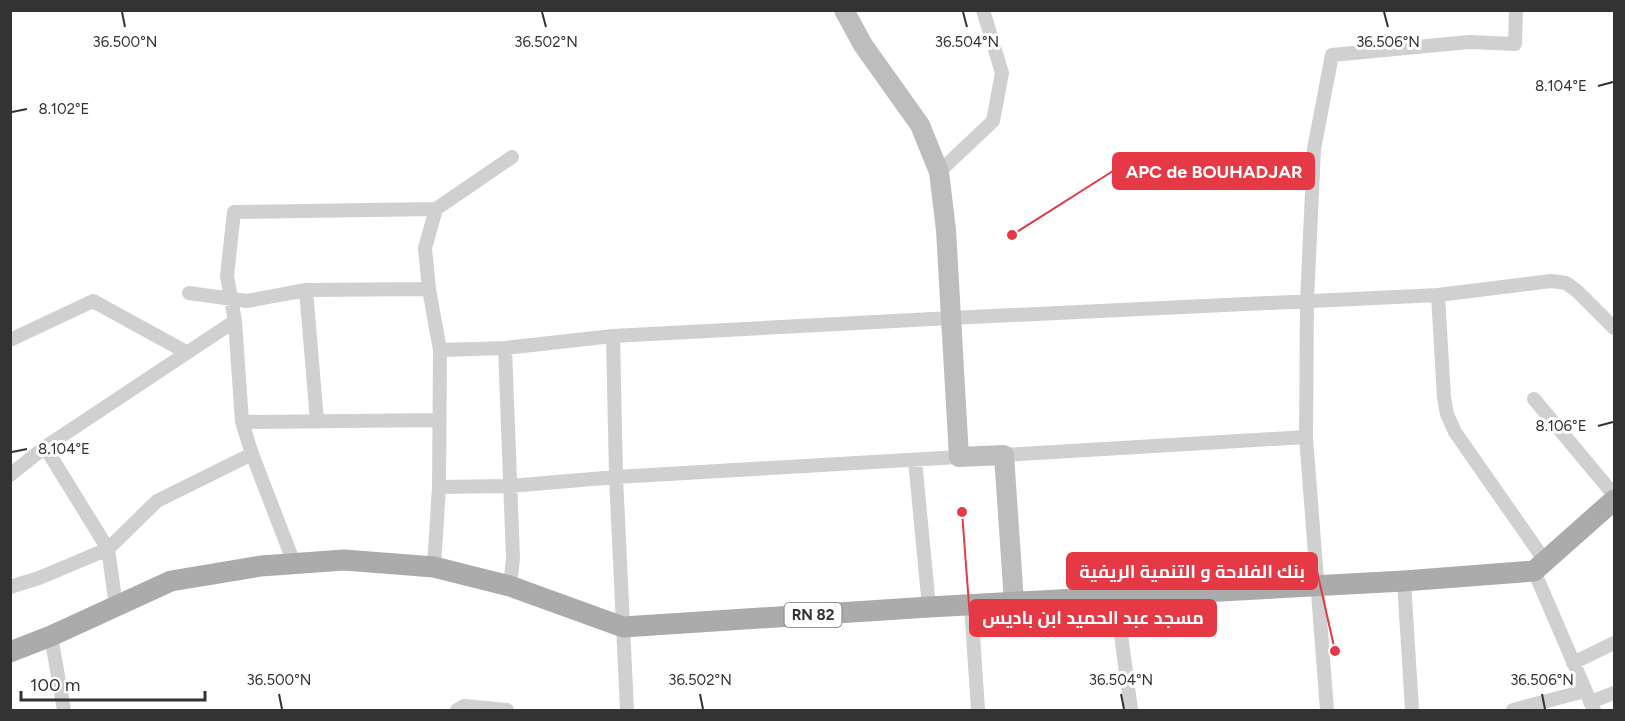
<svg xmlns="http://www.w3.org/2000/svg" width="1625" height="721" viewBox="0 0 1625 721" font-family="Figtree,Cairo,sans-serif">
	<style>
		.lines { fill: none; stroke-linecap: round; stroke-linejoin: round }
		.street { stroke: #d0d0d0; stroke-width: 14 }
		.secondary { stroke: #bdbdbd; stroke-width: 20 }
		.primary { stroke: #ababab; stroke-width: 21 }
		.ticks { fill: none; stroke: #333; stroke-width: 2 }
		.labels { text-anchor: middle; stroke-width: 6; stroke-linejoin: round; paint-order: stroke }
		.shield { fill: #fff; stroke: #707070; stroke-width: 1.5 }
		.shield-label { font-size: 15px; font-weight: bold; fill: #333 }
		.ticks-label { font-size: 15px; text-anchor: middle; fill: #333; stroke: #fff; stroke-width: 6; stroke-linejoin: round; paint-order: stroke }
		.leader { fill: none; stroke: #e63946; stroke-width: 2 }
		.callout-dot { fill: #e63946; stroke: #fff; stroke-width: 2 }
		.callout { fill: #e63946; stroke: #e63946; stroke-width: 2 }
		.callout-label { font-size: 18px; text-anchor: middle; font-weight: bold; fill: #fff }
	</style>
	<rect width="100%" height="100%" fill="#fff"/>
	<g class="lines">
		<path class="street" d="M939,172L993,121L1002,73L983,10
			M306,290L317,421
			M189,293L247,301L306,290L429,289
			M1438,295L1444,398L1447,414L1455,432L1545,561
			M613,336L616,477L627,710
			M10,340L93,301L186,352
			M505,348L513,558L510,586
			M440,350L505,348L613,336L951,318L1438,295L1551,281L1566,283L1577,291L1614,328
			M1534,399L1614,495
			M242,422L439,420
			M45,447L108,549L116,606
			M1004,455L1306,437
			M915,460L929,607
			M10,475L45,447L235,321
			M439,487L510,486L616,477L959,457
			M294,563L252,454L242,422L235,321L227,276L234,212L436,209
			M434,567L439,487L440,350L429,289L425,248L436,209L512,157
			M1534,571L1594,710
			M1404,581L1412,710
			M10,587L39,578L108,549L157,501L252,454
			M1116,597L1131,710
			M971,605L978,710
			M51,636L64,710
			M1573,663L1614,643
			M1590,702L1614,693
			M457,710L464,706L507,710
			M1327,710L1306,437L1307,301L1314,149L1332,55L1469,42L1515,44L1516,10
			M1513,710L1585,691"/>
		<path class="secondary" d="M844,10L863,45L920,125L939,172L946,230L959,457L1004,455L1014,602"/>
		<path class="primary" d="M10,652L51,636L171,581L261,566L344,560L434,567L510,586L623,627L929,607L1404,581L1534,571L1614,500"/>
	</g>
	<path class="ticks" d="M122,12L125,27M542,12L546,27M963,12L967,27M1384,12L1388,27M1598,86L1613,82M12,112L27,109M1598,426L1613,422M12,452L27,449M279,694L282,709M700,694L703,709M1121,694L1124,709M1542,694L1545,709"/>
	<g class="labels">
		<rect class="shield" x="784.5" y="603" width="57" height="24" rx="4.5"/>
		<g class="shield-label">
			<text x="813" y="620">RN 82</text>
		</g>
	</g>
	<g class="ticks-label">
		<text x="125" y="47">36.500°N</text>
		<text x="546" y="47">36.502°N</text>
		<text x="967" y="47">36.504°N</text>
		<text x="1388" y="47">36.506°N</text>
		<text x="1561" y="91">8.104°E</text>
		<text x="64" y="114">8.102°E</text>
		<text x="1561" y="431">8.106°E</text>
		<text x="64" y="454">8.104°E</text>
		<text x="279" y="685">36.500°N</text>
		<text x="700" y="685">36.502°N</text>
		<text x="1121" y="685">36.504°N</text>
		<text x="1542" y="685">36.506°N</text>
	</g>
	<path class="leader" d="M1012 235L1113 171M1335 651L1317 571M962 512L970 618"/>
	<g class="callout-dot">
		<circle cx="1012" cy="235" r="6"/>
		<circle cx="1335" cy="651" r="6"/>
		<circle cx="962" cy="512" r="6"/>
	</g>
	<g class="callout">
		<rect x="1113" y="153" width="201" height="36" rx="6"/>
		<rect x="1067" y="553" width="250" height="36" rx="6"/>
		<rect x="970" y="600" width="246" height="36" rx="6"/>
	</g>
	<g class="callout-label">
		<text x="1214" y="178">APC de BOUHADJAR</text>
		<text x="1192" y="578">بنك الفلاحة و التنمية الريفية</text>
		<text x="1093" y="624">مسجد عبد الحميد ابن باديس</text>
	</g>
	<rect width="1625" height="721" fill="none" stroke="#333333" stroke-width="24"/>
	<path d="M21 691v9h184v-9" fill="none" stroke="#333333" stroke-width="3"/>
	<text x="30" y="691" font-size="18" fill="#333333" stroke="#ffffff" stroke-width="4.5" paint-order="stroke">100 m</text>
</svg>
